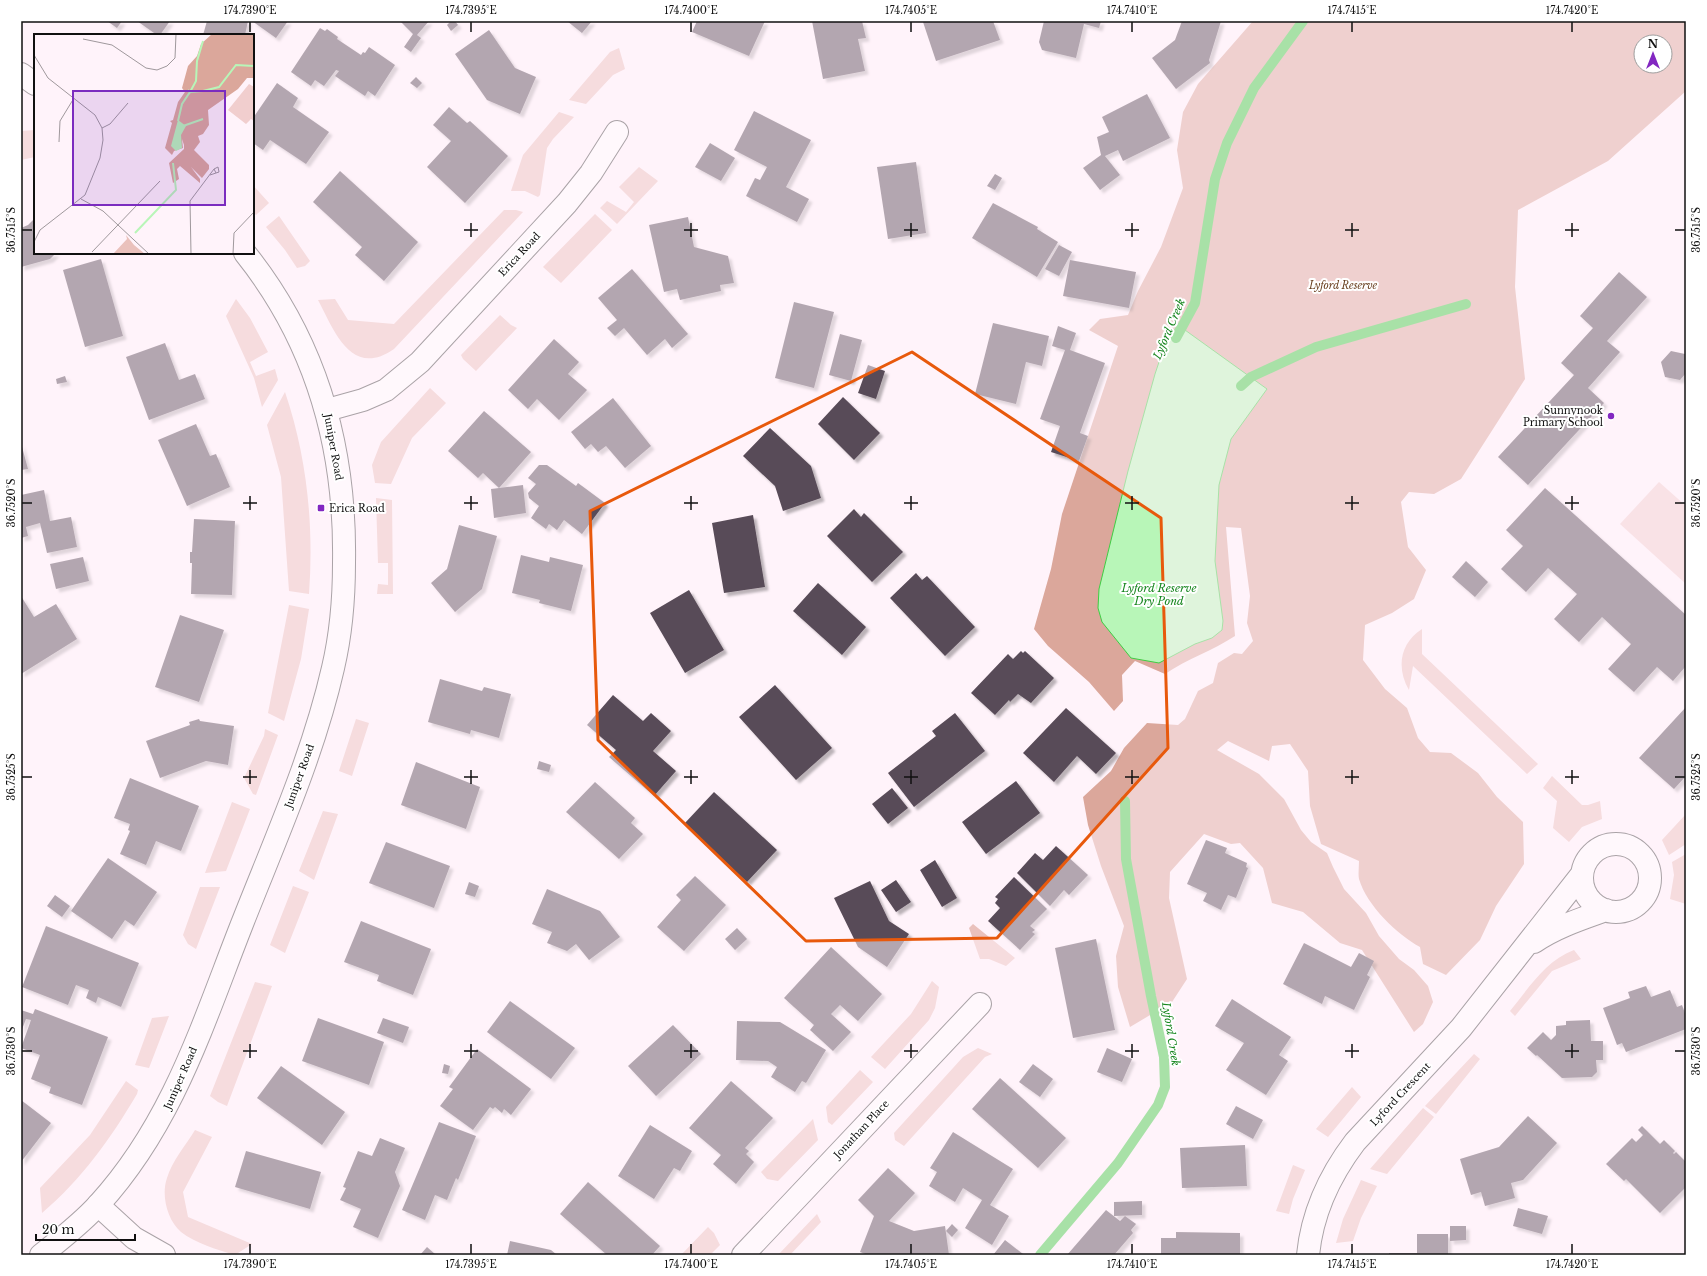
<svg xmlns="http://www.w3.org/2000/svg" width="1707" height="1276" viewBox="0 0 1707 1276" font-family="'Libre Baskerville',serif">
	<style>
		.green { fill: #eac1bc }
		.forest { fill: #dba79b; fill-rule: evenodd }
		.pitch { fill: #f1cece }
		.water { fill: #b8f6b8; stroke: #3fcd44 }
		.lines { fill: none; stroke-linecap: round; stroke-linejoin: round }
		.stream { stroke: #3fcd44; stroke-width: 10 }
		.building { fill: #594c58; filter: url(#shadow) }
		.minor-casing { stroke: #434343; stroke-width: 24 }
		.tertiary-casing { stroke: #434343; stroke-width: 24 }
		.minor { stroke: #fff; stroke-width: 22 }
		.tertiary { stroke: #fff; stroke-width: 22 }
		.marked { fill: none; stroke: #e8590c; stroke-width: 3; stroke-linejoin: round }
		.ticks { fill: none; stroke: #101010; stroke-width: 1.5 }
		.poi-dot { fill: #8227c1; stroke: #fff; stroke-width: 1.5 }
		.labels { text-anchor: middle; stroke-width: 4; stroke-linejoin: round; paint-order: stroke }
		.street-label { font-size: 10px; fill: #101010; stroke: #fff }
		.park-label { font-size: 10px; font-style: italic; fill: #693f1f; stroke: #fff }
		.poi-label { font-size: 10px; fill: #101010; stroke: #fff; text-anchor: end }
		.water-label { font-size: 11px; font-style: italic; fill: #17861f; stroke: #fff }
		.inset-river { fill: none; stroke: #b8f6b8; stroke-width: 2 }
		.inset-road { fill: none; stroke: #9f989c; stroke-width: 1 }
		.view { fill: #7b2cbf; fill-opacity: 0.15; stroke: #7b2cbf; stroke-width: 2 }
		.inset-edge { fill: none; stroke: #101010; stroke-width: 2 }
		.neatline { fill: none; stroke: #101010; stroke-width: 1.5 }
		.ticks-label { font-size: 10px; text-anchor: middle; fill: #101010 }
	</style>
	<defs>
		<filter id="shadow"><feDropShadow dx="3.5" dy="3.5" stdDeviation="1" flood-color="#0004"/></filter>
	</defs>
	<rect width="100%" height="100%" fill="#fff3fa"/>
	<path class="green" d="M619,48L625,69L613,75L586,104L569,100L610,52Z
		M559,112L574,117L553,139L547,148L540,195L538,197L525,191H511L523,155Z
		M35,130V157L21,160V131Z
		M639,167L658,181L617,224L600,208L607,201L626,212L634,202L619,187Z
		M253,185L269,203L256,215L253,212Z
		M504,210H516L523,212L394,349C351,379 334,330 318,300L335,299L348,320L394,324Z
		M595,214L612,230L561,283L543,267Z
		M279,216L310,261L305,266L297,268L285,250L266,227Z
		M236,299L250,318L268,352L250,362L256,376L275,369L278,380L262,407L254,378L226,316Z
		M500,315L511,325L517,328L476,371L463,359L461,355Z
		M430,388L446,403L412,438L391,484L375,483L372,465L381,442Z
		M285,392C307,457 314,525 309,594L289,591L281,477L267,425Z
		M376,498L392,500L393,594H377L378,584L388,585V563H378Z
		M289,605L309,609L301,659L284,721L268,713Z
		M1422,629V654L1538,764L1527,774L1413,666L1409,690C1396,668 1400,643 1422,629Z
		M356,719L369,723L352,776L339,771Z
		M265,729L278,735L256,795L253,794L244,778L264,736Z
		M1552,776L1582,805H1588L1600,801L1602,819L1582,827L1569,842L1553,828L1557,801L1543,788Z
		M232,802L250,809L226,871L205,873Z
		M323,811L338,814L314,880L299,871Z
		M1686,814V844L1669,855L1662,840Z
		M1686,854V904L1670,899L1674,875L1672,862Z
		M293,886L309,892L285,953L270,945Z
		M200,887H220L196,949L188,944L183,935Z
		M973,924L1015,958L1006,966L989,959H980L969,928Z
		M1574,950L1581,959L1552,971L1515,1016L1510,1011C1529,988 1545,961 1574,950Z
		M932,981L939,987L935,1008L929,1020L885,1069L871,1057L911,1014Z
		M255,982L272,986L227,1106L218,1102L210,1096Z
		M169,1016L149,1068L135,1065L152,1018Z
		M978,1048L992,1054L985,1057L904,1146L895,1140L894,1133L963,1057Z
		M1474,1054L1480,1059L1436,1114L1425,1106Z
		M860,1070L873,1082L832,1125L828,1122L826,1107Z
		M126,1081L138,1090L137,1094C111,1138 82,1179 42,1213L40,1188L90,1135Z
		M1352,1087L1361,1097L1328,1137L1316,1129Z
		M1423,1108L1434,1117L1387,1174L1370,1169Z
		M813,1119L818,1140L778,1181L767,1179L761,1172Z
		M195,1130L212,1137L183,1192L188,1217L252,1244L235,1255C218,1250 195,1243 181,1232C167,1220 161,1195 167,1178C172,1161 186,1145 195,1130Z
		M1293,1165L1305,1170L1293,1199L1289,1214L1276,1211Z
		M1361,1180L1377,1186L1361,1218L1353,1241L1336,1243L1343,1219Z
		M817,1214L821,1222L790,1255H778Z
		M708,1227L714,1233L720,1245L710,1255H681Z"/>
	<path class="forest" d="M1253,21H1686V91L1608,161L1518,210L1515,287L1525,379L1461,479L1434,494L1409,492L1401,502L1408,547L1426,570L1414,599L1392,613L1365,625L1363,660L1385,689L1407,708L1418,738L1430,752L1451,753L1478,773L1497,797L1523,822L1524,864L1496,906L1480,940L1446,975L1423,964L1420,947C1397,934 1367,906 1359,879C1358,874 1359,867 1359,861L1321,844L1310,806L1308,771L1290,744L1272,746L1269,761L1228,741L1217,750L1259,774L1284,799L1301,830L1311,842L1327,853L1333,867L1344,889L1366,913L1379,936L1399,959L1414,970L1428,986L1433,1002L1423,1024L1414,1032L1362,950L1340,943L1303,912L1272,903L1263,868L1240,843L1231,844L1204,834L1170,872L1169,898L1187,979L1172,1002L1130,1027L1118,987L1116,956L1124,926L1101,866L1088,825L1083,797L1111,771L1124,748L1147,723L1178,725L1185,719L1198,691L1213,683L1218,663L1234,653L1242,654L1253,641L1247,623L1250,596L1241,528L1226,527L1235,636C1212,651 1187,659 1165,674L1135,661L1122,675L1123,701L1114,711L1089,682L1048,646L1034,629L1051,569L1062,514L1118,346L1089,330L1100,319L1128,315L1138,291L1161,247L1183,188L1177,150L1183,112L1198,84ZM1641,42H1665V66H1641Z"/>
	<path class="pitch" d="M1659,482L1686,506V584L1620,524Z"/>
	<path class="water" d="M1178,325L1267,389L1231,439L1219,485L1215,561L1223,621L1222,630L1212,638L1195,644L1159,663L1131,658L1102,622L1098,608L1099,589L1128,471L1155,374L1166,341Z"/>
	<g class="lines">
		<path class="stream" d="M1176,338L1195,303L1215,179L1227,143L1254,88L1303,21
			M1241,386L1251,377L1316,347L1466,304
			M1040,1255L1118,1163L1158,1105L1165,1087L1164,1057L1151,996L1126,859L1125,801"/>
	</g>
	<path class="building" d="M107,21H122L117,28Z
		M137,21H170L160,35H157Z
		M207,21H248L245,35H203Z
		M252,21H288L276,38Z
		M400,21H429L417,35L421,38L411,52L404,47L413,34Z
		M451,21H455L458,25L451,31L447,25Z
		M567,21H592L582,33Z
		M697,21H765L749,56L692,32Z
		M812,21H862L866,38L858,39L865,71L823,79Z
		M993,21L1000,40L936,61L923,22Z
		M1044,21H1101L1099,28L1084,24L1076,58L1042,50L1039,42Z
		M1182,21H1221L1209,60L1210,63L1176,89L1152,58L1175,40Z
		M320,28L325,31L327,29L338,37L337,39L361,55L363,52L365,53L369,47L395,65L375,96L368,91L365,96L335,76L339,71L336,70L324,86L315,80L311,86L291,72Z
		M489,30L515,68L536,77L520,114L487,100L455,54Z
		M416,77L422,83L417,88L410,83Z
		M277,83L298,98L293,107L329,132L306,164L270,140L263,150L253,143V118Z
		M1147,94L1170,138L1123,161L1118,150L1105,156L1120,175L1100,190L1083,168L1101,155L1097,137L1109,132L1102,117Z
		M449,107L467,123L470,121L508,156L465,203L427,167L451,141L433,125Z
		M754,111L811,140L786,187L809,199L797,222L746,196L755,178L760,180L767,167L734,150Z
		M710,143L735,158L721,181L695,167Z
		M916,162L926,233L888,239L877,167Z
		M340,171L418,242L384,281L355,255L362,247L313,202Z
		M995,174L1002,178L995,190L987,186Z
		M993,203L1038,227L1037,229L1058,242L1037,277L972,238Z
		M688,217L694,247L728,256L734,283L720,285L721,291L680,300L677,289L664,292L649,225Z
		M35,218V253H56L50,259L21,267V228L28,225Z
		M1059,245L1072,252L1059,276L1045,269Z
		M101,259L123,336L85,347L63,270Z
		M1070,260L1136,272L1129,308L1063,296Z
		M632,269L688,334L672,348L665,339L647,355L624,328L615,336L607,328L617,320L598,298Z
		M1619,272L1647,297L1607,341L1620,352L1588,388L1604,403L1528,485L1498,457L1574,375L1561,363L1593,328L1580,316Z
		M794,302L834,312L814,388L775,378Z
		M993,323L1049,336L1042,366L1026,362L1016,404L975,394Z
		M1058,326L1076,333L1070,350L1105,363L1080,433L1088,436L1079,461L1051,452L1060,426L1040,419L1065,350L1052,346Z
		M840,334L862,340L851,381L829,375Z
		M554,339L579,362L568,374L587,390L559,420L537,399L528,409L508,390Z
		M165,343L179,380L195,374L205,399L149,420L126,357Z
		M1671,351L1685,354L1686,373L1680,380L1665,377L1661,362Z
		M868,365L885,371L876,399L858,393Z
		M65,376L67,382L57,384L56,379Z
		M843,397L880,433L854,460L818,424Z
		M613,398L651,446L625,468L606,446L598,452L591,444L585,449L571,432Z
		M484,411L531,452L499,488L483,473L478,478L448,451Z
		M196,424L210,456L216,454L230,487L187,506L158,440Z
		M770,428L811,466L821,498L783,511L775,486L743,456Z
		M21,443L28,469L21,470Z
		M539,465H547L576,486L578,483L605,503L582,534L564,520L557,530L549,524L546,529L531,518L539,506L529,498L528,493L536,484L528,478Z
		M523,485L526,513L494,518L491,489Z
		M1545,488L1686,615V666L1673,681L1657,667L1634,692L1608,669L1631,644L1602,617L1579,642L1554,619L1577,594L1548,568L1526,592L1501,569L1523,546L1506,530Z
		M44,490L50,521L71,517L77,547L47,553L40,523L26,527L28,536L21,538V495Z
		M854,509L861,517L864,513L903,552L872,582L827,536Z
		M753,515L765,587L724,593L712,523Z
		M194,519L235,521L232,595L191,594L192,563H190V552H192Z
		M459,525L497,536L482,589L455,612L431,583L447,569Z
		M521,555L549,562L550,557L583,565L571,611L539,603L540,600L512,593Z
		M83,557L89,581L56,589L50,564Z
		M1466,561L1488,582L1475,597L1452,577Z
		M916,573L922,580L927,576L975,627L945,656L890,598Z
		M818,583L866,627L842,655L793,611Z
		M689,590L724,650L685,673L650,613Z
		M21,596L34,617L56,604L77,639L21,674Z
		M180,615L224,630L199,702L155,687Z
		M1021,651L1023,653L1025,651L1054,678L1031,703L1018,694L1010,702L1009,700L995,715L971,693L1008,654L1013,659Z
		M440,679L482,691L484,687L511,694L499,738L471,730L470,734L428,722Z
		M775,685L832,748L796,780L739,717Z
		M613,695L643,721L651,713L671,731L653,751L676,771L654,796L609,757L616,750L587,725Z
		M1686,707V776L1674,789L1639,758Z
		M1066,708L1116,753L1096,774L1077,756L1054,782L1023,753Z
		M955,713L985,751L914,807L888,773L936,736L932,731Z
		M199,719L200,721L234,726L228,765L206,761L160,778L146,741L190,725L189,722Z
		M539,761L551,765L549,772L537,769Z
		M416,762L480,787L466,829L401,805Z
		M130,778L199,806L181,851L156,841L146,865L120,854L130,831L128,830L130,824L114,818Z
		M1016,781L1040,813L986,854L962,822Z
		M595,782L635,818L631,823L643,834L619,859L566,812Z
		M892,788L908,808L888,824L872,804Z
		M714,792L777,850L747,882L684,824Z
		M1206,840L1227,848L1225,853L1247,863L1246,867L1248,868L1236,898L1228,895L1221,910L1203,901L1207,893L1187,884Z
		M386,842L450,866L434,908L369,883Z
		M1056,846L1088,875L1069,895L1064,890L1050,906L1017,873L1035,853L1043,860Z
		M108,858L157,892L134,926L125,920L112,939L71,911Z
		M935,860L957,898L942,907L920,870Z
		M695,876L726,905L684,951L657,927L681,900L676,895Z
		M1014,877L1047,909L1030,926L1035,930L1032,932L1035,934L1020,950L988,921L1000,908L995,903L998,899L995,897Z
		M896,880L911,902L896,912L881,890Z
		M870,881L889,921L909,934L887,967L858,947L834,898Z
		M469,882L479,886L475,897L465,894Z
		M547,889L600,911L620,937L589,960L576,944L567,951L547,943L552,932L532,924Z
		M55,895L70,906L62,917L47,906Z
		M361,921L431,949L413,995L377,981L379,975L344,962Z
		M46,926L139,963L121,1007L98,997L96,1003L86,998L89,990L76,985L68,1005L22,987Z
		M737,928L747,939L735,950L725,939Z
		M1096,939L1115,1030L1073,1038L1055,948Z
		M1304,943L1351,967L1359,953L1374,961L1367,975L1370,977L1354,1010L1325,996L1322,1004L1283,984Z
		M831,947L882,994L858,1021L840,1005L831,1014L851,1032L833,1051L810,1030L814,1025L784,998Z
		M1646,986L1651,997L1670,990L1677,1007L1682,1005L1686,1016V1029L1626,1052L1622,1043L1617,1045L1603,1008L1630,998L1628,992Z
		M1232,999L1291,1037L1279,1055L1288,1061L1266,1095L1226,1070L1244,1043L1215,1026Z
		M510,1001L575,1048L551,1079L487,1032Z
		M35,1009L108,1037L82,1105L49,1093L51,1087L31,1079L40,1055L21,1048L31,1020L26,1019L21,1032V1010L33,1014Z
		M318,1018L384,1042L369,1085L302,1061Z
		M383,1018L409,1027L403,1043L377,1033Z
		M1590,1020L1591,1041H1603V1060H1596L1597,1072L1592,1077L1562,1078L1537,1055L1536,1056L1527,1048L1543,1032L1551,1040L1556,1035V1026L1566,1025V1021Z
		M737,1021L780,1022L826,1050L806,1083L802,1081L795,1092L771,1077L777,1067L768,1061L736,1060Z
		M673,1025L701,1054L656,1096L628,1066Z
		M1107,1048L1132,1059L1122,1082L1097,1072Z
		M477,1049L531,1089L511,1115L504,1109L502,1113L495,1107L493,1109L490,1107L473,1130L440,1106L453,1089L449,1087Z
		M444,1064L450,1066L448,1074L442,1073Z
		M1033,1064L1053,1079L1040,1097L1019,1082Z
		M281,1066L345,1112L322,1145L257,1098Z
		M1000,1078L1066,1138L1038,1168L972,1109Z
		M731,1081L773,1118L745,1148L749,1151L746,1154L754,1162L736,1184L713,1164L721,1155L689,1128Z
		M21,1100L51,1123L21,1162Z
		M1236,1106L1263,1120L1253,1139L1226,1124Z
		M1528,1116L1557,1143L1523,1180L1511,1183L1515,1198L1485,1206L1481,1192L1471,1195L1460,1159L1499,1147Z
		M439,1122L476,1136L458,1180L456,1178L447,1200L435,1195L425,1220L402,1210Z
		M650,1125L692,1151L680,1171L674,1168L654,1199L618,1176Z
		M1642,1126L1660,1144L1664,1140L1675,1151L1673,1153L1674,1154L1676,1152L1686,1162V1187L1660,1213L1626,1179L1624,1181L1606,1164L1632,1138L1636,1142L1643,1135L1638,1130Z
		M953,1132L1013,1169L990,1205L1009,1216L992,1245L965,1228L982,1200L963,1188L955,1202L929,1186L937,1172L930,1168Z
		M380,1138L405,1148L395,1172L400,1186L378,1238L353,1227L361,1209L340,1200L346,1188L343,1187L358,1151L372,1156Z
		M1245,1145L1247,1186L1182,1188L1180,1148Z
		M246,1151L321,1172L310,1209L235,1187Z
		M888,1168L915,1193L889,1221L914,1231L945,1226L949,1255H868L860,1252L874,1216L858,1200Z
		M588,1182L660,1246L652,1255H607L560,1214Z
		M1142,1201V1215L1114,1216V1202Z
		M1518,1208L1548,1216L1542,1234L1513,1226Z
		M1106,1210L1120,1221L1125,1216L1136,1224L1131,1230L1133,1233L1114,1255H1067Z
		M952,1224L958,1230L952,1237L946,1231Z
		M1450,1226H1466V1240L1450,1241Z
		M1176,1232L1240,1233V1255H1161V1238H1176Z
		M1417,1234H1448V1255H1389V1253H1417Z
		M1005,1240L1023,1254L1022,1255H993Z
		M510,1241L551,1250L557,1255H507Z
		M427,1247L436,1255H420Z"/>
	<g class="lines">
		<defs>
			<path id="minor" d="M327,410L363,400L386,390L420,362L567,203L591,173L617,132
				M1582 878a34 34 0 1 1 68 0a34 34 0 1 1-68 0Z
				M1534,942C1556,927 1581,919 1606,910
				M98,1205L134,1238L164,1255
				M743,1255L980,1004
				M1308,1255C1312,1214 1330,1175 1355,1142L1461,1028L1582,874"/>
			<path id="tertiary" d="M21,74L35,84
				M41,1255C61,1239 82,1223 99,1204C173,1123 203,1023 242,924C275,840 313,756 333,668C341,634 344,598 344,563C346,448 317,343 245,253"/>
		</defs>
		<use href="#minor" class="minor-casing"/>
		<use href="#tertiary" class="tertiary-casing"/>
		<use href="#minor" class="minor"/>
		<use href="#tertiary" class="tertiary"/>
	</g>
	<path d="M0 0H1707V1276H0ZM912,352L1161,518L1168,748L997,938L806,941L598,740L590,511Z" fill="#fff3fa" fill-opacity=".55" fill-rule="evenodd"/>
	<path class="marked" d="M912,352L1161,518L1168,748L997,938L806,941L598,740L590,511Z"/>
	<path class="ticks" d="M250,22V32M471,22V32M691,22V32M911,22V32M1132,22V32M1352,22V32M1572,22V32M471,223V237M691,223V237M911,223V237M1132,223V237M1352,223V237M1572,223V237M22,230H32M464,230H478M684,230H698M904,230H918M1125,230H1139M1345,230H1359M1565,230H1579M1675,230H1685M250,496V510M471,496V510M691,496V510M911,496V510M1132,496V510M1352,496V510M1572,496V510M22,503H32M243,503H257M464,503H478M684,503H698M904,503H918M1125,503H1139M1345,503H1359M1565,503H1579M1675,503H1685M250,770V784M471,770V784M691,770V784M911,770V784M1132,770V784M1352,770V784M1572,770V784M22,777H32M243,777H257M464,777H478M684,777H698M904,777H918M1125,777H1139M1345,777H1359M1565,777H1579M1675,777H1685M250,1044V1058M471,1044V1058M691,1044V1058M911,1044V1058M1132,1044V1058M1352,1044V1058M1572,1044V1058M22,1051H32M243,1051H257M464,1051H478M684,1051H698M904,1051H918M1125,1051H1139M1345,1051H1359M1565,1051H1579M1675,1051H1685M250,1244V1254M471,1244V1254M691,1244V1254M911,1244V1254M1132,1244V1254M1352,1244V1254M1572,1244V1254"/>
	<g class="poi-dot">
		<circle cx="1611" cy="416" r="4"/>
		<rect x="317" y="504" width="8" height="8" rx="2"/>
	</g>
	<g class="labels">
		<g class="street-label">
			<text transform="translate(519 254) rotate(-47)" y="4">Erica Road</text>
			<text transform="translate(334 447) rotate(80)" y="4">Juniper Road</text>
			<text transform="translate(299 776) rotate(-70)" y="4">Juniper Road</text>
			<text transform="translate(180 1078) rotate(-66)" y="4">Juniper Road</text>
			<text transform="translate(1400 1094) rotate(-47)" y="4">Lyford Crescent</text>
			<text transform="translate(861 1129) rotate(-47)" y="4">Jonathan Place</text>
		</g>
		<g class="park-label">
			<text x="1343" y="289">Lyford Reserve</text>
		</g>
		<g class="poi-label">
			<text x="1603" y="414">Sunnynook<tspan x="1603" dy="12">Primary School</tspan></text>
			<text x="329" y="512" text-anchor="start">Erica Road</text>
		</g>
		<g class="water-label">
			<text transform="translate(1169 329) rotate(-67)" y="4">Lyford Creek</text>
			<text x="1159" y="592">Lyford Reserve<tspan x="1159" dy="13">Dry Pond</tspan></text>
			<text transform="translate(1171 1034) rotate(81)" y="4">Lyford Creek</text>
		</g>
	</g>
	<g transform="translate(34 34)">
		<rect width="220" height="220" fill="#fff3fa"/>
		<path d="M92,201L100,211L111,220H79L93,205Z" fill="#eac1bc"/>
		<path d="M178,0H220V44H213L204,55L174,76L175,91L169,100L164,102L166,108L160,116L175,131V135L168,144L157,133L166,145V149L146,132L143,135L145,145L139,149L135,129L150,115V111L148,105L149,114L140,117L138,121L131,114L138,89L136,87L139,86L144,68L151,58L148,54L154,32L163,22L167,10Z" fill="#dba79b"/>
		<path d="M215,50L220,53V87L217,85L212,90L194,76Z" fill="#f1cece"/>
		<path d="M144,86L152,92L147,101L148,114L142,117L137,112Z" fill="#b8f6b8"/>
		<path class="inset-river" d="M154,56L156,58L162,47L163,27L169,7M144,87L148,70L156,58L169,57L185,53L202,31L220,32M149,92L169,85M101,199L142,156L139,129"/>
		<path class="inset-road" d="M49,5L78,11L112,34L123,36L133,32L141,24L142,0M0,21L14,44L61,81L68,94L69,106L66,124L51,161L6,196L0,208M68,94L76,90L94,69M25,108L26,87L40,64M176,141L185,138L184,133L180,135L182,139M47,165L69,177L115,220M58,218L126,147M157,220L156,167L180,135M199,220L200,199L220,178"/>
		<path class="view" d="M39,57H191V171H39Z"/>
		<rect width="220" height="220" class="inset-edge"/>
	</g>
	<rect width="1707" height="1276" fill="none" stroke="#ffffff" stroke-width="44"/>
	<g transform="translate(1653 54)"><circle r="19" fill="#ffffff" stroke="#9f9f9f"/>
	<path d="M0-3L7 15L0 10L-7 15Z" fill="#8227c1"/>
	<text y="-6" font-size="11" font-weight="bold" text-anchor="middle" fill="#101010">N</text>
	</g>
	<path d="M36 1234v6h99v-6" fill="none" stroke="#101010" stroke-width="2"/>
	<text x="42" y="1234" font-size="12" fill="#101010" stroke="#ffffff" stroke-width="3" paint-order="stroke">20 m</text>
	<rect x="22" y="22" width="1663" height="1232" class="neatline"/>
	<g class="ticks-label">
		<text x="250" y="14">174.7390°E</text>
		<text x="471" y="14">174.7395°E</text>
		<text x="691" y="14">174.7400°E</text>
		<text x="911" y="14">174.7405°E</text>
		<text x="1132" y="14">174.7410°E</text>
		<text x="1352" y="14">174.7415°E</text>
		<text x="1572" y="14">174.7420°E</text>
		<text transform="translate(11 230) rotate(-90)" y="4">36.7515°S</text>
		<text transform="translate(1696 230) rotate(-90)" y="4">36.7515°S</text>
		<text transform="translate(11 503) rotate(-90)" y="4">36.7520°S</text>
		<text transform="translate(1696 503) rotate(-90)" y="4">36.7520°S</text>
		<text transform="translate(11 777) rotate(-90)" y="4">36.7525°S</text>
		<text transform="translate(1696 777) rotate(-90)" y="4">36.7525°S</text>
		<text transform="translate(11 1051) rotate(-90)" y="4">36.7530°S</text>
		<text transform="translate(1696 1051) rotate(-90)" y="4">36.7530°S</text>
		<text x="250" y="1268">174.7390°E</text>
		<text x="471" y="1268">174.7395°E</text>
		<text x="691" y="1268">174.7400°E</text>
		<text x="911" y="1268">174.7405°E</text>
		<text x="1132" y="1268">174.7410°E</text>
		<text x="1352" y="1268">174.7415°E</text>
		<text x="1572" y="1268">174.7420°E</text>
	</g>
</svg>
